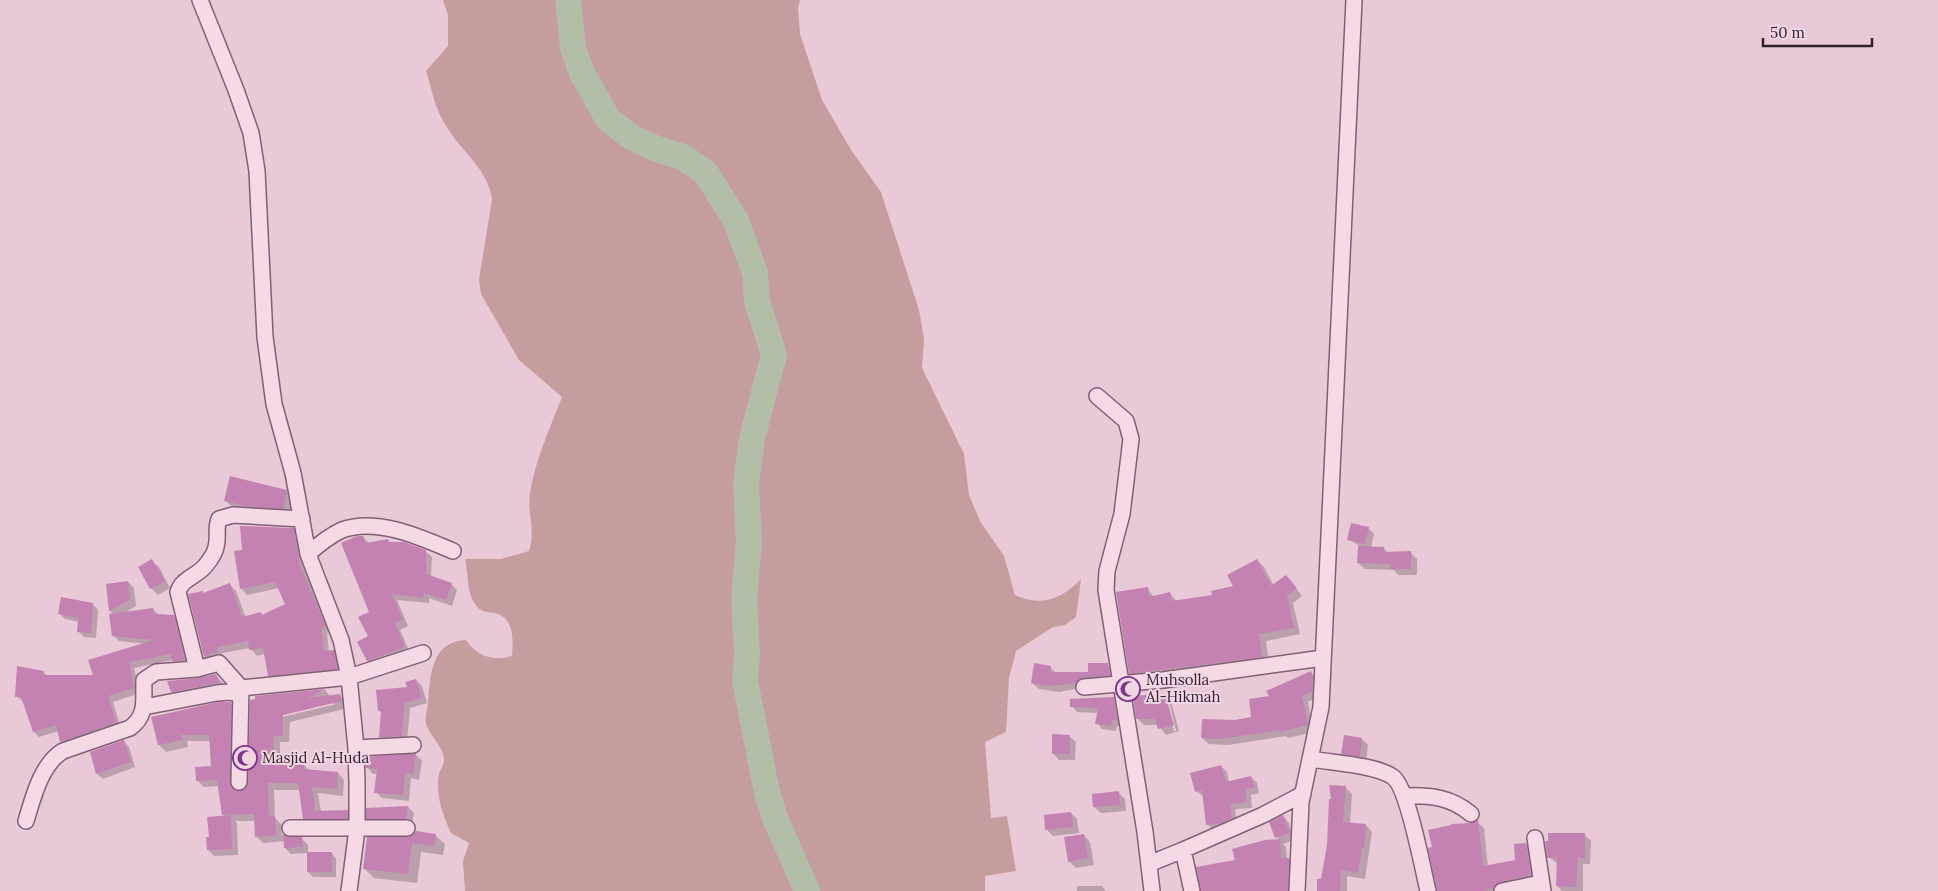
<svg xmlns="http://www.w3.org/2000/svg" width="1938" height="891" viewBox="0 0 1938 891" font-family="Lora,serif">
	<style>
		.green { fill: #c69d9e }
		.shadow { fill: #0003; fill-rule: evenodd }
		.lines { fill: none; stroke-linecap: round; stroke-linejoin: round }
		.river { stroke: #b2bea8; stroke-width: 26 }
		.building { fill: #c382b2 }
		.minor-casing { stroke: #835f75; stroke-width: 18 }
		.minor { stroke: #f5dae6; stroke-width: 15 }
		.labels { text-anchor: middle; stroke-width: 4; stroke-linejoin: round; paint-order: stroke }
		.poi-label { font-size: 15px; fill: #35212e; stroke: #f1d6e2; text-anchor: start }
	</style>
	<rect width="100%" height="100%" fill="#e9c8d7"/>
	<path class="green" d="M443,0H800L798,8L800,34L822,100L851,150L881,192L919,310L924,339L922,368L964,454L969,495L980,521L1004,556L1015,595C1040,607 1063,599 1081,579L1076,617L1065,625L1053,627L1016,651L1009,678L1006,732L985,742L991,818L1007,816L1016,871L985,876V891H465L463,861L469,843L451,833C443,815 435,795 439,774C440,770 444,765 444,760C444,747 431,738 427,726C424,720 427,710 428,704C430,676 431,641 466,640C476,656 494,662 512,656C513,641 515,618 495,613C487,612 480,612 475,604C467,594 468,571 465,559H501L529,551C536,530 527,514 530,493C535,461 550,428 562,397L519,360L481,294L479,280L492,199C488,169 461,151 446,126C435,109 432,90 426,71L448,46V15Z"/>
	<path class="shadow" d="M286,491L296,501L293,518L236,511L226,501Z
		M1368,528L1374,534L1371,548H1384L1388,553L1410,552L1417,559V575H1398L1394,570L1365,569L1358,563L1359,546L1349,539Z
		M293,529L300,536L306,573L331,632L327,633L329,652L333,651L339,657L343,675L275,682L269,675L265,654L257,656L250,648L222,653L223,658L211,663L205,657L190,595L202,592L204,594L230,585L236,591L246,618L260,613L263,616L287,605L279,588L247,595L241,588L243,551Z
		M363,537L369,543L388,540L391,543L425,551L432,557L431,577L451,584L457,590L452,606L429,598V603L397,600L408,626L400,630L410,653L374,667L368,661L370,613Z
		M1257,560L1264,567L1274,586L1286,576L1302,596L1293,603L1300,634L1266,641L1269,664L1137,680L1130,673L1147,588L1154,597L1170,593L1177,602L1214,596L1235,587Z
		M152,561L159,567L170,588L158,595L151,588L140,567Z
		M128,582L134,588L136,606L124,613L153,609L159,615L173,616L179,622L190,666L179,667L173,660L134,668L140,693L113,702L121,729L67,747L62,741L59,731L39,737L34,732L24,702L16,696L43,672L48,676H94L147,644L119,641L113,635L114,615L110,611L107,585Z
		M93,604L98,610L96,638L84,637L78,631L79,622L65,619L60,614Z
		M1108,665L1114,671L1116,681L1059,692L1039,689L1032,683L1050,667L1056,673H1090Z
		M1310,672L1317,679L1318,697L1308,702L1313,732L1288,738L1286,736L1228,745L1209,744L1202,738L1235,721L1253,718L1270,697Z
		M215,675L225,685L182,702L172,692L198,680Z
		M416,680L422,686L427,703L410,708L407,742L386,743L380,737L382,713L379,711Z
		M325,690L331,697L340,696L347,702L348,708L290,722L289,742H280V764H303L310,771L338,773L344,780L343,796L318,793L321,812L347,811L354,818V825H311L305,818L300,790H274L275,818L281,824L282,835L289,839H302L308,845V853H331L336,858V877H313L308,872V853L291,854L285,848V841L263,843L256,836L255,821H235L237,823L238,855L214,856L208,850L210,838L226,817L223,814L219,786L204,787L197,780L212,767L211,741H187L188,747L166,752L159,745L153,718L231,703L238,710L236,790L239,793L248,788L256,697ZM330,703L336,704L278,718L277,716Z
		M1165,695L1171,701L1179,731L1166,735L1158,725H1144L1138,719L1146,697L1149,699ZM1166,701H1169L1176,731H1174Z
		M1113,698L1119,704L1123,726H1117L1116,731L1102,729L1097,723L1098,713L1077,712L1072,706Z
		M1069,736L1076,742L1075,760H1059L1053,753Z
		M1362,739L1368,745L1366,762L1349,760L1342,753Z
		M124,741L129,747L135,767L103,779L97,774L91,752Z
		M416,755L422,761L419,780L411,778L409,801L382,798L376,792L377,774H373L367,767V758Z
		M1221,766L1227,772L1229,782L1251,777L1257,783L1259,793L1251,795L1252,808L1235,809L1237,824L1213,830L1207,824L1204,797L1196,791Z
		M1345,787L1352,794L1350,824L1366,825L1372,832L1365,879L1347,876V891H1318Z
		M1118,792L1125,799L1126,811L1101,813L1094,807Z
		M408,807L414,813L412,825H374L368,818V810Z
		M1071,813L1077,819L1079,833L1053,836L1047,830Z
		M1283,816L1289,823L1295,840L1283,844L1286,847L1287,859L1294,865V891H1202L1236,861L1279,841L1271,823Z
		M1477,822L1484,828L1488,867L1517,861L1526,844L1532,851L1537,882L1503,891H1438L1471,825Z
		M1584,834L1591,841L1590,864H1583V891H1562L1557,886L1558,864L1549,857Z
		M435,835L445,844L443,855L421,852L417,883L374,878L364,868L408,839Z
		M1084,835L1090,842L1094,865L1076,868L1069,861Z
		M1077,886H1102L1106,891H1077Z"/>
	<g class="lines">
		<path class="river" d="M568,0L573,48L582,73L608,119L631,137L657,149L683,157L706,173L736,221L755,273L757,301L774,355L752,438L746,484L749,542L744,598L747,654L745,681L767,793L775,818L807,891"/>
	</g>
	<path class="building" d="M230,476L287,490L283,509L246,506L224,501Z
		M1351,523L1369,527L1365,544L1347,540Z
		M240,526L294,528L300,566L326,626L321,627L324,651L334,650L338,669L268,676L263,648L249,650L248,641L217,647L218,652L204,657L188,594L203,591V593L230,583L242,617L261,612L262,615L285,604L275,582L240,589L234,551L242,550Z
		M357,536H363L366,543L388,539L389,542H404L426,550V574L452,583L446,600L424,593L423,598L392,594L403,620L395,623L405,647L367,661L357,642L368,636L358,617L369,612L341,543Z
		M1358,546L1384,547V552L1411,551V569H1391V564L1357,563Z
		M152,559L165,581L150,589L138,567Z
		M1257,559L1271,586L1286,575L1297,588L1287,596L1294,628L1259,634L1262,657L1129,674L1116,592L1148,587L1149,597L1170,592L1172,601L1212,595L1211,591L1233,586L1227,575Z
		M128,581L130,600L109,611L106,584Z
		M61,597L93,603L91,633L77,632L78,618L58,614Z
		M153,608L154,614L174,615L185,660L172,661L171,654L129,662L134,688L108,696L116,723L60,742L56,725L33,732L21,697H15L17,666L44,671L43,675H93L88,660L154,640L112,636L109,614Z
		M1034,663L1051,666L1050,672H1088V663H1108L1110,675L1083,678L1076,683L1052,686L1031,683Z
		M1311,671L1313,676L1312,691L1302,696L1308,725L1280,732V730L1220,739L1201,738L1202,719L1235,720L1251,717L1249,699L1269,696L1266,691Z
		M216,674L220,683L171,692L167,681L198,678Z
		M416,679L422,698L404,703L402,736L379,737L381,711H378L376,690L407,687L405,682Z
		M325,689L308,698L340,694L342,701L283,715V736H274L273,762L304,763V769L338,772L337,789L312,787L315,811L348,810V819H303L298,783H268L269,817L275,816L276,835L255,837L254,814L222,815L217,780L196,781L195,767L211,766L209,735H181L182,740L158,745L151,717L218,702H231L230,782L235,790H243L248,782L250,700L255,699V696Z
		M1165,694L1174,725L1158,729L1155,719H1136L1133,696L1146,695L1147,698Z
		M1114,697L1117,720H1112L1111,726L1095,724L1098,708L1070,707V699Z
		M1052,734L1070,735V754H1052Z
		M1344,735L1362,738L1360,757L1341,754Z
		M124,740L131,762L96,774L90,752Z
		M416,753L413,774L405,773L403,795L374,793L377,769L366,768V757Z
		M1221,765L1226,782L1251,776L1254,787L1245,789L1247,802L1230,804L1232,818L1222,823L1206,825L1202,790L1195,792L1190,773Z
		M1329,785L1346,786L1343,822L1366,824L1364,848H1362L1358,873L1341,870L1340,891H1317V879H1321L1327,845L1329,799H1331Z
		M1119,791L1120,805L1093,807L1092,794Z
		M408,806L406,819H366V808Z
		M1071,812L1073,827L1045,830L1044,815Z
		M231,815L232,849L207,850L206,837H209L207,817Z
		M1283,815L1290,833L1275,838L1269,822Z
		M1478,820L1483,866L1515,860L1514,844L1526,843L1531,875L1500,882L1493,888L1482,891H1437L1428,848L1432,847L1428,830L1451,825V824L1470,823Z
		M416,831L436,834L434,846L412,843L408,874L363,869L367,837H407Z
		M1548,833H1585V858H1578L1576,887L1556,886L1557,858H1547L1545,841H1548Z
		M283,834L290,837H302L303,847L284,848Z
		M1084,834L1088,858L1068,862L1064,837Z
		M1280,839L1281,858H1289L1288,891H1201L1196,867L1235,860L1232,849L1265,840Z
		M307,852H332V872H307Z"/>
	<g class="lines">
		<defs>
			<path id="minor" d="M200,0L236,90L251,133L257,171L265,337L274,404L293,473L308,554L341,640L349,677L356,748L357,784V829L349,891
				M1097,396L1126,421L1131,439L1122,514L1107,571L1106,590L1145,832L1152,891
				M308,554C318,545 329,536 342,530C377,517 422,538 453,551
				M197,669L178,592C182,578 198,576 206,565C210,560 215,553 216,547C219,537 215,529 219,519L233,515L302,519
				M1084,687L1163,680L1323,658
				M144,707L217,693L229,692L241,694
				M356,748L413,745
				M1311,759C1333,763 1376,765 1393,777C1408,788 1423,870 1428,891
				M239,782L241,688
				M1405,796C1430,795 1451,797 1471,814
				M26,821C33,798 41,764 63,751L130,728C148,715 143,699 144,680L156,672L197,669L219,663L241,688L349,677L423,653
				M290,828H407
				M1535,838L1543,891
				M1149,864L1183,850
				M1192,891L1183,850L1263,815L1303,794
				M1297,891L1301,802L1321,707L1354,0
				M1502,891L1541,883"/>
		</defs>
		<use href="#minor" class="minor-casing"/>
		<use href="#minor" class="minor"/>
	</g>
	<defs>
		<symbol id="mosque-ring" viewBox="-11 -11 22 22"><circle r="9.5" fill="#f1d6e2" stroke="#7d368b" stroke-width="1.5"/><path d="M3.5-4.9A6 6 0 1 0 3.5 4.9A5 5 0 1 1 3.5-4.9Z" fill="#7d368b"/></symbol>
	</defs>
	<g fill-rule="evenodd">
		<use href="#mosque-ring" x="1114" y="675" width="28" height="28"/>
		<use href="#mosque-ring" x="231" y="744" width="28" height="28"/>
	</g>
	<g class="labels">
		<g class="poi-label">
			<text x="1146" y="685">Muhsolla<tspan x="1146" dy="17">Al-Hikmah</tspan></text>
			<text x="262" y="763">Masjid Al-Huda</text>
		</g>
	</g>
	<path d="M1763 38v8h109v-8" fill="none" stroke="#35212e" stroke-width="2.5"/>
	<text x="1770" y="38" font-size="15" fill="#35212e" stroke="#f1d6e2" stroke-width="4" paint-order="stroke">50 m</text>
</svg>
